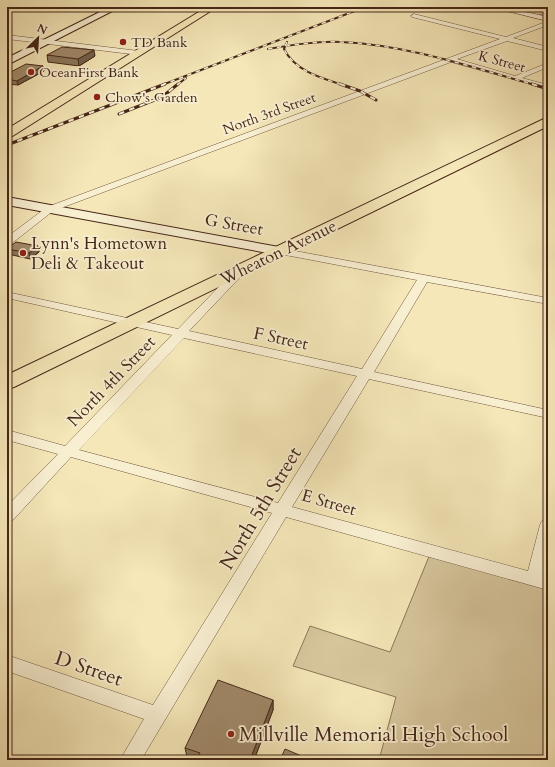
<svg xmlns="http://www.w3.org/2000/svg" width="555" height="767" viewBox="0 0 555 767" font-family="Cardo,serif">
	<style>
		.green { fill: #d7c69d; stroke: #8e765a }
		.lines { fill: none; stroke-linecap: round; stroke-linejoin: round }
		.street-casing { stroke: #71563f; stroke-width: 1 }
		.secondary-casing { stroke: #452617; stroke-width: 2 }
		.primary-casing { stroke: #452617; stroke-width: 2 }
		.street { fill: #f8efd1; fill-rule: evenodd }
		.secondary { fill: #f8efd1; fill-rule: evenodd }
		.primary { fill: #f5e7b8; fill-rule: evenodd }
		.rail-far1-casing { stroke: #452617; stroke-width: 2 }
		.rail-casing { stroke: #452617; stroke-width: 3 }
		.rail-far1 { stroke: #f8efd1; stroke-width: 1.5; stroke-dasharray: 4.5; stroke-linecap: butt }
		.rail { stroke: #f8efd1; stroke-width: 2; stroke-dasharray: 5.5; stroke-linecap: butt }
		.wall { fill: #8a775c; stroke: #452617 }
		.shaded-wall { fill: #71614b; stroke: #452617 }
		.building { fill: #a18a6b; stroke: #452617 }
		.poi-dot { fill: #8f2418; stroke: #f8efd1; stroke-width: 1.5 }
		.labels { text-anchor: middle; stroke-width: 3.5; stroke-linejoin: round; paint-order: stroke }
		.far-poi-label { font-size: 14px; fill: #452617; stroke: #f8efd1; text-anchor: start }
		.far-street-label { font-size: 14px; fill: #452617; stroke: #f8efd1 }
		.street-label { font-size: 17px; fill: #452617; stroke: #f8efd1 }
		.poi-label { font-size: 17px; fill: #452617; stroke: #f8efd1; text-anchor: start }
		.near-street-label { font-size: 20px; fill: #452617; stroke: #f8efd1 }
		.near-poi-label { font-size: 20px; fill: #452617; stroke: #f8efd1; text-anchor: start }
	</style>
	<rect width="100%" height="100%" fill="#f5e7b8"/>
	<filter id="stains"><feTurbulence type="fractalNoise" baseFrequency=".005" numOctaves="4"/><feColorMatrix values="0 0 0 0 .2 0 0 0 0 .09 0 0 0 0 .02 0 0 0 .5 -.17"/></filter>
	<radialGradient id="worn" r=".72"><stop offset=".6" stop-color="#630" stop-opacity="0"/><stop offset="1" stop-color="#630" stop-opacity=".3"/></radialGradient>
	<path class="green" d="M494,7H548V12L539,15Z
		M430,554L548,585V760H379L396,697L293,666L310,626L390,652Z"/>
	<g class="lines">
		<defs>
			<path id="street" d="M11,7H19L7,13V9Z
				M491,7H502L548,17V21Z
				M414,14L506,37L548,21V25L513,38L548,47V51L507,41L457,59L515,76L548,63V67L522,78L548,85V89L451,62L53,211L11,244L7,245V237L47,207L500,39L412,17L411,16Z
				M7,35L139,51L142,53L139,55L7,39Z
				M279,248L548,298V304L427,282L374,372L548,410V418L369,379L292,507L528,571L540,525L542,521L548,519V557L543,575L548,576V590L286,517L141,760H120L144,719L7,671V655L153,705L272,513L71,457L13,520L7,522V506L58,454L7,440V430L65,446L172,335L7,298V292L178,329L237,268L241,267L246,270L245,272L189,331L362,369L417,280L275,253L274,251L275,249ZM184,338L357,376L278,503L79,450Z"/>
			<path id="secondary" d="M110,7H120L7,65V58Z
				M7,197L279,247L284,248L286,251L284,254L279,255L7,205Z"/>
			<path id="primary" d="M207,7H217L11,137L7,138V129Z
				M548,117V126L14,387L7,389V375Z"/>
		</defs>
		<use href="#street" class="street-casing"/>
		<use href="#secondary" class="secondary-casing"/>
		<use href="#primary" class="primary-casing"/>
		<use href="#street" class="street"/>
		<use href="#secondary" class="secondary"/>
		<use href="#primary" class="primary"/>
		<defs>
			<path id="rail-far1" d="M287,42L284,49C295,71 321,78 343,85
				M268,49C292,45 316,41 341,42C408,45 471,67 535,85
				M162,85L365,7
				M177,85L186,78"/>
			<path id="rail" d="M340,84L360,91L376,100
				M532,84L548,89
				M119,114L162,97L178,84
				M7,145L165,84"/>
		</defs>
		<use href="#rail-far1" class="rail-far1-casing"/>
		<use href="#rail" class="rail-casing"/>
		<use href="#rail-far1" class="rail-far1"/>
		<use href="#rail" class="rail"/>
	</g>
	<path class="wall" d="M47,55L95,56L79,66L48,62Z
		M43,66L44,71L18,85L7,84V74Z
		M38,246L39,252L30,259L8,254L7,249V248Z
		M273,700V710L254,760H193L187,757L185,748Z"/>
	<path class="shaded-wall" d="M94,50L95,56L79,66L78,59Z
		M43,66L44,71L18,85L17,81Z
		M38,246L39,252L30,259L29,253Z
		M273,700V710L254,760H250Z"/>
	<path class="building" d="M62,47L94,50L78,59L47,55Z
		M26,64L43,66L17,81L7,79V74Z
		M16,242L38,246L29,253L7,249Z
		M218,680L273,700L250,760H197L200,753L185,748Z
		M285,749L311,760H280Z
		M317,756L329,760H314Z"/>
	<g class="poi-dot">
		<circle cx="123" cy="42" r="4"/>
		<circle cx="31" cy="72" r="4"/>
		<circle cx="97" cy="97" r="4"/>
		<circle cx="23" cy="253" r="4"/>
		<circle cx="231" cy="734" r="4"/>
	</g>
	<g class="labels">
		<g class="far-poi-label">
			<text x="131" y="47">TD Bank</text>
			<text x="39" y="77">OceanFirst Bank</text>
			<text x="105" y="102">Chow's Garden</text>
		</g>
		<g class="far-street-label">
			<text transform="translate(502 61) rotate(15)" y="5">K Street</text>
			<text transform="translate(269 113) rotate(-20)" y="5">North 3rd Street</text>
		</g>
		<g class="street-label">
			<text transform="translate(234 224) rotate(10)" y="6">G Street</text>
			<text transform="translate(278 252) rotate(-26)" y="6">Wheaton Avenue</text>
			<text transform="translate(281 338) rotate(12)" y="6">F Street</text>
			<text transform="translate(111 381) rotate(-46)" y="6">North 4th Street</text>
			<text transform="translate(329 502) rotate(16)" y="6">E Street</text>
		</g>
		<g class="poi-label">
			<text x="31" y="249">Lynn's Hometown<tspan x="31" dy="20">Deli &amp; Takeout</tspan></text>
		</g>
		<g class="near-street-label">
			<text transform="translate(260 508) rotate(-59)" y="7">North 5th Street</text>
			<text transform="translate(89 668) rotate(19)" y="7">D Street</text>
		</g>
		<g class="near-poi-label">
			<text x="239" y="741">Millville Memorial High School</text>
		</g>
	</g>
	<rect width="555" height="767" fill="none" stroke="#f5e7b8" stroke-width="24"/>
	<rect x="8" y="8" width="539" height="751" fill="none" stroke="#452617" stroke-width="2"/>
	<rect x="12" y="12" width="531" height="743" fill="none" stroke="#452617"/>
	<g transform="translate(38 38) rotate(25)" stroke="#f8efd1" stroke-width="3" paint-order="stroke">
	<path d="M0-3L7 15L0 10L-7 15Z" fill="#452617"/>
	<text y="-6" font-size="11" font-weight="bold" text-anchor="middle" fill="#452617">N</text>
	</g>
	<rect width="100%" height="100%" filter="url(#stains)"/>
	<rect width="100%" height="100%" fill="url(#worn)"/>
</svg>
